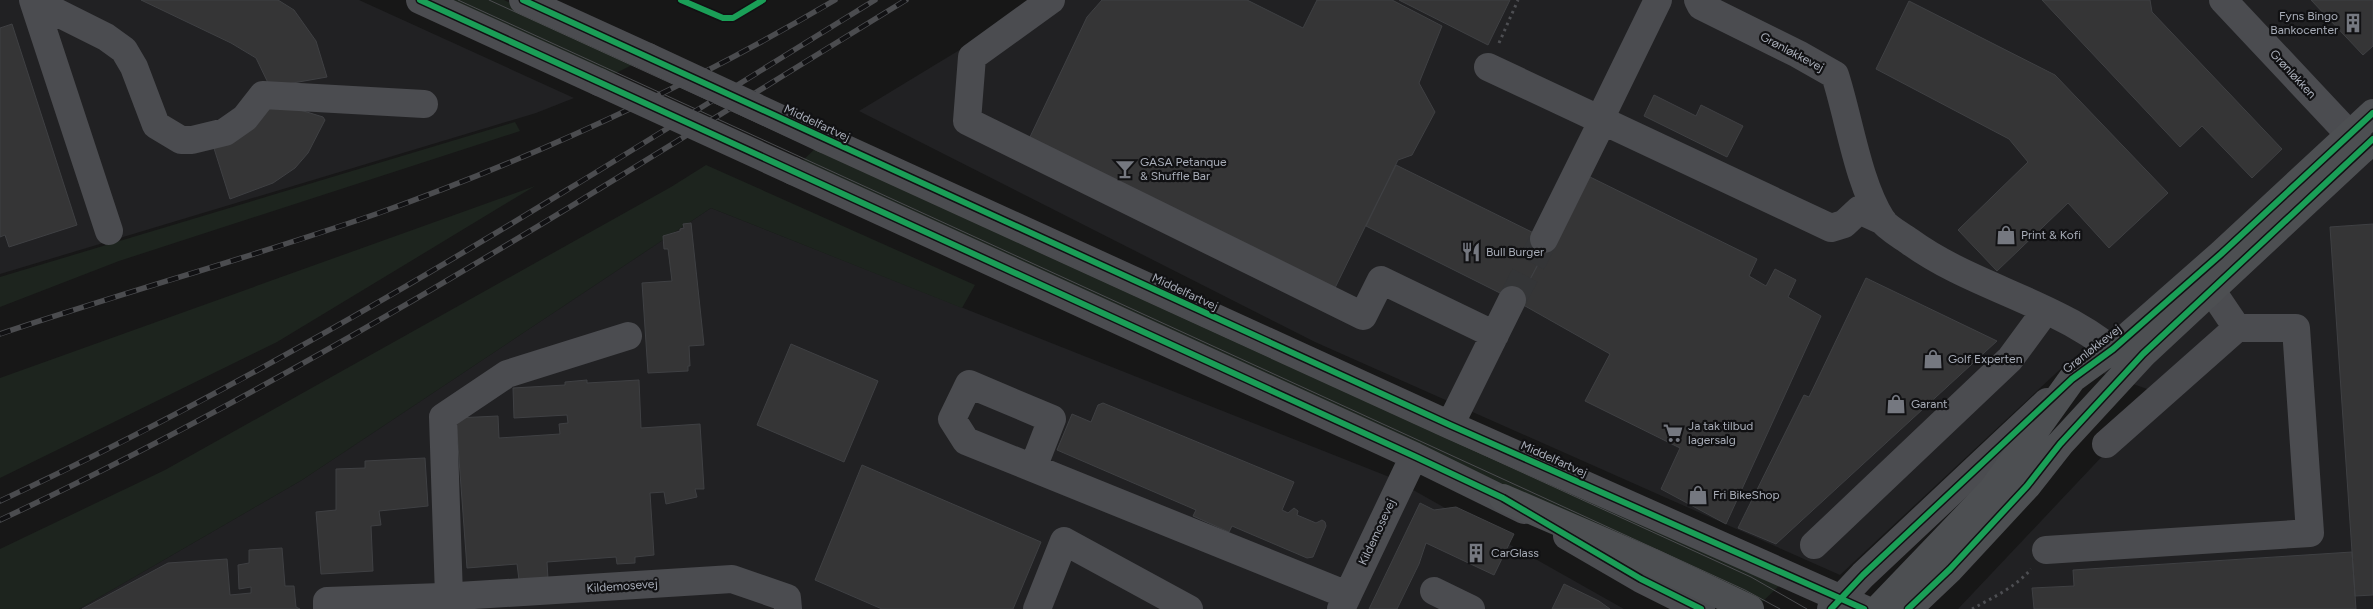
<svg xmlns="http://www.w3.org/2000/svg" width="2373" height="609" viewBox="0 0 2373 609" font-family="Figtree,sans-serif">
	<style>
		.built { fill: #212123 }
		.green { fill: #1d241e }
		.building { fill: #353536; stroke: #3f4043 }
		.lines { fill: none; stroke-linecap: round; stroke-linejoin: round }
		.minor-tunnel { stroke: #343537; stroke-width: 28; stroke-dasharray: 28 14; stroke-linecap: butt }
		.path { stroke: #4d4e52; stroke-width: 3; stroke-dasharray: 2.5 4; stroke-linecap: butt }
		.minor { stroke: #4b4c50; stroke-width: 28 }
		.major { stroke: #4d4f52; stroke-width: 28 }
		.tram { stroke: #4b4c4f; stroke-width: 1 }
		.rail-casing { stroke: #4b4c4f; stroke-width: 5.5 }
		.rail { stroke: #111113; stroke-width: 4; stroke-dasharray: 11; stroke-linecap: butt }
		.minor-bridge { stroke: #4b4c50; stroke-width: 28 }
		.cycleway-casing { stroke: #111113; stroke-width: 9 }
		.cycleway { stroke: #1a9f57; stroke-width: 6 }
		.labels { text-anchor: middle; stroke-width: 4.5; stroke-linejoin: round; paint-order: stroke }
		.poi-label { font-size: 12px; fill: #a8adb8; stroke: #111113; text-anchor: start }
		.street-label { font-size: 12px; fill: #a8adb8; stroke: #111113 }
	</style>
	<rect width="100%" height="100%" fill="#171717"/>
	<path class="built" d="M0,0H359L574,98L536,113L0,274Z
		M1042,0H2373V609H1958L2161,394L2069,361L1840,575L1315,342L859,111Z
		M711,208L1392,478L1624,609H79L302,480Z"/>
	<path class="green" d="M440,0H504L638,62L608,77Z
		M515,122L520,131L119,261L0,307V277Z
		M819,145L1780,585L1758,606L799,164Z
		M706,165L975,285L962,308L711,208L302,480L79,609H0V549L165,470L671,187Z
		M535,186L277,342L0,478V378Z"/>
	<path class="building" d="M278,0L294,10L316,41L327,77L270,87L256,58L231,43L141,0Z
		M1102,0H1247L1303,28L1317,0H1392L1442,26L1419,83L1435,112L1412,155L1398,160L1332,294L1029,139L1087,17Z
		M1399,0H1510L1488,45Z
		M2042,0H2150L2152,12L2282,149L2252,178L2202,126L2180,147Z
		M2311,0H2373V46L2363,55Z
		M1909,1L2055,75L2168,193L2109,248L2068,203L1997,271L1958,230L2028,162L2009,139L1876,69Z
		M12,24L77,225L9,247L5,235L0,237V28Z
		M1654,95L1696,116L1701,105L1743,126L1727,157L1644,116Z
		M271,101L323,117L325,120L308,153L295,168L273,183L230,199L212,142Z
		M1396,165L1550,241L1518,302L1366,226Z
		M1586,175L1757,259L1749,276L1766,286L1775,269L1796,280L1788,297L1821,316L1726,524L1661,489L1680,448L1585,401L1610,354L1518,302Z
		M691,223L704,345L689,346L690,366H688V371L648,373L642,283L672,281L668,249H664L663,236L680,231V229L684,228L683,224Z
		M2373,224V595L2355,596L2330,227Z
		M1866,278L1997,341L1776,544L1738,528L1804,395L1809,397Z
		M791,344L878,381L844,462L757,425Z
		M587,380V383L639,380L641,428L700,424L704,489H695L697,497L666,504L664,492L650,493L654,555L635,557V563L617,564L616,557L547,562L548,579L519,580L517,564L467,568L456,418L498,416L499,438L560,434L559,424L568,423L567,415L514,418L513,388L565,385V382Z
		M1103,403L1294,482L1282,510L1288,513L1294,508L1298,511L1297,515L1316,523L1322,520L1325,522L1326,526L1313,557L1307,558L1232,526L1229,532L1193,516L1196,510L1057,450L1072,414L1091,422L1098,405Z
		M425,458L428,506L379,511L381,525L371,526L373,571L321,574L316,512L336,510V469L365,468V461Z
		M862,465L1041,542L1013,609H882L815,580Z
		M1420,503L1434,510L1456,507L1514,534L1494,575L1426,543L1419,564L1397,609H1369Z
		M282,548L285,586H294L296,607L300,609H82L168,563L227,559L230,595L251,593V587L239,589L238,565L249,563V550Z
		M2352,552L2356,609H2034L2032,588L2074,586L2073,570Z
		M1564,584L1599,601L1610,609H1552Z"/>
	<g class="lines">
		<path class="minor-tunnel" d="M1512,300L1544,239"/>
		<path class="path" d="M1499,43L1518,0
			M1972,609C1992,598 2016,587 2031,569"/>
		<path class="minor" d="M33,0L109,231
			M420,0L599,82
			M523,0L648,57
			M1051,0L972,57L967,121L1363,316L1381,280L1495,335
			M1698,0L1701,6L1798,54L1835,75C1849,118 1858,183 1882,220C1887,228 1901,235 1909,241C1977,291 2069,304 2130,366
			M2223,0L2363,149
			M34,1L106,37L124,50L134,67L156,125L181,140H192L225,132L245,118L263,95L424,104
			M1488,67L1831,228L1844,224L1859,210L1883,221
			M1599,121L1658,0
			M824,139L1450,425L1864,609
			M793,171L1414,456L1524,510
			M1544,239L1602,122
			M2212,291L2237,328
			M1450,425L1512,300
			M1033,468L1052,419L969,384L952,419L966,441L1347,595
			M1567,536L1641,579L1701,609
			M1814,545L2010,359L2046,310
			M2046,550L2310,533L2296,328H2237L2106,444
			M1434,591L1471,609
			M449,596L443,417L507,374L628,336
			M442,597L732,579L787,598L788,609
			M327,609V601L442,597V609
			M1037,609L1064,541L1189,609
			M1341,609L1414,456
			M1831,609L1863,575L2047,402"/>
		<path class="major" d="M1503,498L1651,562L1750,609
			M1878,609L1993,489L2072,379L2113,349L2221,254L2373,113
			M1908,609L1950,569L2027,486L2060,444L2143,354L2365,147"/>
		<path class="tram" d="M458,0L1745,590L1780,609
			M489,0L1751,577L1807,609"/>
		<defs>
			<path id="rail" d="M0,334C125,292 252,257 376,214C536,157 689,86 835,0
				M0,501C306,359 589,176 875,0
				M0,520C316,372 609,182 906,0"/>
		</defs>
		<use href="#rail" class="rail-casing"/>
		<use href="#rail" class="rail"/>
		<path class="minor-bridge" d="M648,57L824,139
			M599,82L793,171"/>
		<defs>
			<path id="cycleway" d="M420,0L1414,456L1503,498L1641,579L1701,609
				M523,0L1450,425L1864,609
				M681,0L723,18H733L763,0
				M1831,609L1863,575L2072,379L2113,349L2221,254L2373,113
				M1908,609L1950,569L2027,486L2060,444L2143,354L2373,139"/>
		</defs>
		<use href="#cycleway" class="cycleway-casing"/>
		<use href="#cycleway" class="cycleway"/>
	</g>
	<defs>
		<symbol id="building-bare" viewBox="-9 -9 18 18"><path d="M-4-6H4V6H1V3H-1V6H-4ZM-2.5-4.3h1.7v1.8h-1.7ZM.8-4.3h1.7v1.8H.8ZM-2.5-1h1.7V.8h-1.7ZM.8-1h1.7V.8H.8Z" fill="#757880" stroke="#111113" stroke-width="2.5" paint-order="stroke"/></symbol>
		<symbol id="bar-bare" viewBox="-9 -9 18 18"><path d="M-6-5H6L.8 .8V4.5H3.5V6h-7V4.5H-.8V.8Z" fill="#757880" stroke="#111113" stroke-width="2.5" paint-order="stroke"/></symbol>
		<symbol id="shop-bare" viewBox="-9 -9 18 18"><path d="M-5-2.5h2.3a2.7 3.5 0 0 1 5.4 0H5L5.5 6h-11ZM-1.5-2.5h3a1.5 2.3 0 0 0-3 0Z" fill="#757880" stroke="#111113" stroke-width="2.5" paint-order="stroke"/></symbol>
		<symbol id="restaurant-bare" viewBox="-9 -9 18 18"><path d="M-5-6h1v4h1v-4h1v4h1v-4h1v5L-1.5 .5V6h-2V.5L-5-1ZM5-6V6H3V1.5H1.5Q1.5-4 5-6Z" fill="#757880" stroke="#111113" stroke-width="2.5" paint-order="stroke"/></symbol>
		<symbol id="supermarket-bare" viewBox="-9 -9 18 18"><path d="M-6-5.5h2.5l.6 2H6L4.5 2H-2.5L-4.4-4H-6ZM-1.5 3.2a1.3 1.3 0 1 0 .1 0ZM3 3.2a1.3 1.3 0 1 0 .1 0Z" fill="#757880" stroke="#111113" stroke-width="2.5" paint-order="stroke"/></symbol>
	</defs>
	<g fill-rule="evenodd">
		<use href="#building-bare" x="2339" y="9" width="28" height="28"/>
		<use href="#bar-bare" x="1111" y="155" width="28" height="28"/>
		<use href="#shop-bare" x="1992" y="221" width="28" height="28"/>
		<use href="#restaurant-bare" x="1457" y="238" width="28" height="28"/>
		<use href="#shop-bare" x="1919" y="345" width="28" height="28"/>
		<use href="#shop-bare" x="1882" y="390" width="28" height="28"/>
		<use href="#supermarket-bare" x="1659" y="419" width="28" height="28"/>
		<use href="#shop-bare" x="1684" y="481" width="28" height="28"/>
		<use href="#building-bare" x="1462" y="539" width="28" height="28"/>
	</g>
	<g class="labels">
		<g class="poi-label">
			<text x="2338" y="20" text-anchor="end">Fyns Bingo<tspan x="2338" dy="14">Bankocenter</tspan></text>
			<text x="1140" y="166">GASA Petanque<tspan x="1140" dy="14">&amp; Shuffle Bar</tspan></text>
			<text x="2021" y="239">Print &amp; Kofi</text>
			<text x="1486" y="256">Bull Burger</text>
			<text x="1948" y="363">Golf Experten</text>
			<text x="1911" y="408">Garant</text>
			<text x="1688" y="430">Ja tak tilbud<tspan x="1688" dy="14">lagersalg</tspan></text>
			<text x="1713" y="499">Fri BikeShop</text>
			<text x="1491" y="557">CarGlass</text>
		</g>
		<g class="street-label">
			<text transform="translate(1792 52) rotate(28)" y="4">Grønløkkevej</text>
			<text transform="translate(2293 74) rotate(47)" y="4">Grønløkken</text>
			<text transform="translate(817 123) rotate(25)" y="4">Middelfartvej</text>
			<text transform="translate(1185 292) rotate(25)" y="4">Middelfartvej</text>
			<text transform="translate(2092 349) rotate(-38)" y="4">Grønløkkevej</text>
			<text transform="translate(1554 459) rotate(24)" y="4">Middelfartvej</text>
			<text transform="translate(1377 532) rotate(-65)" y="4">Kildemosevej</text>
			<text transform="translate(622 586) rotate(-4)" y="4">Kildemosevej</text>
		</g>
	</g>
</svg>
